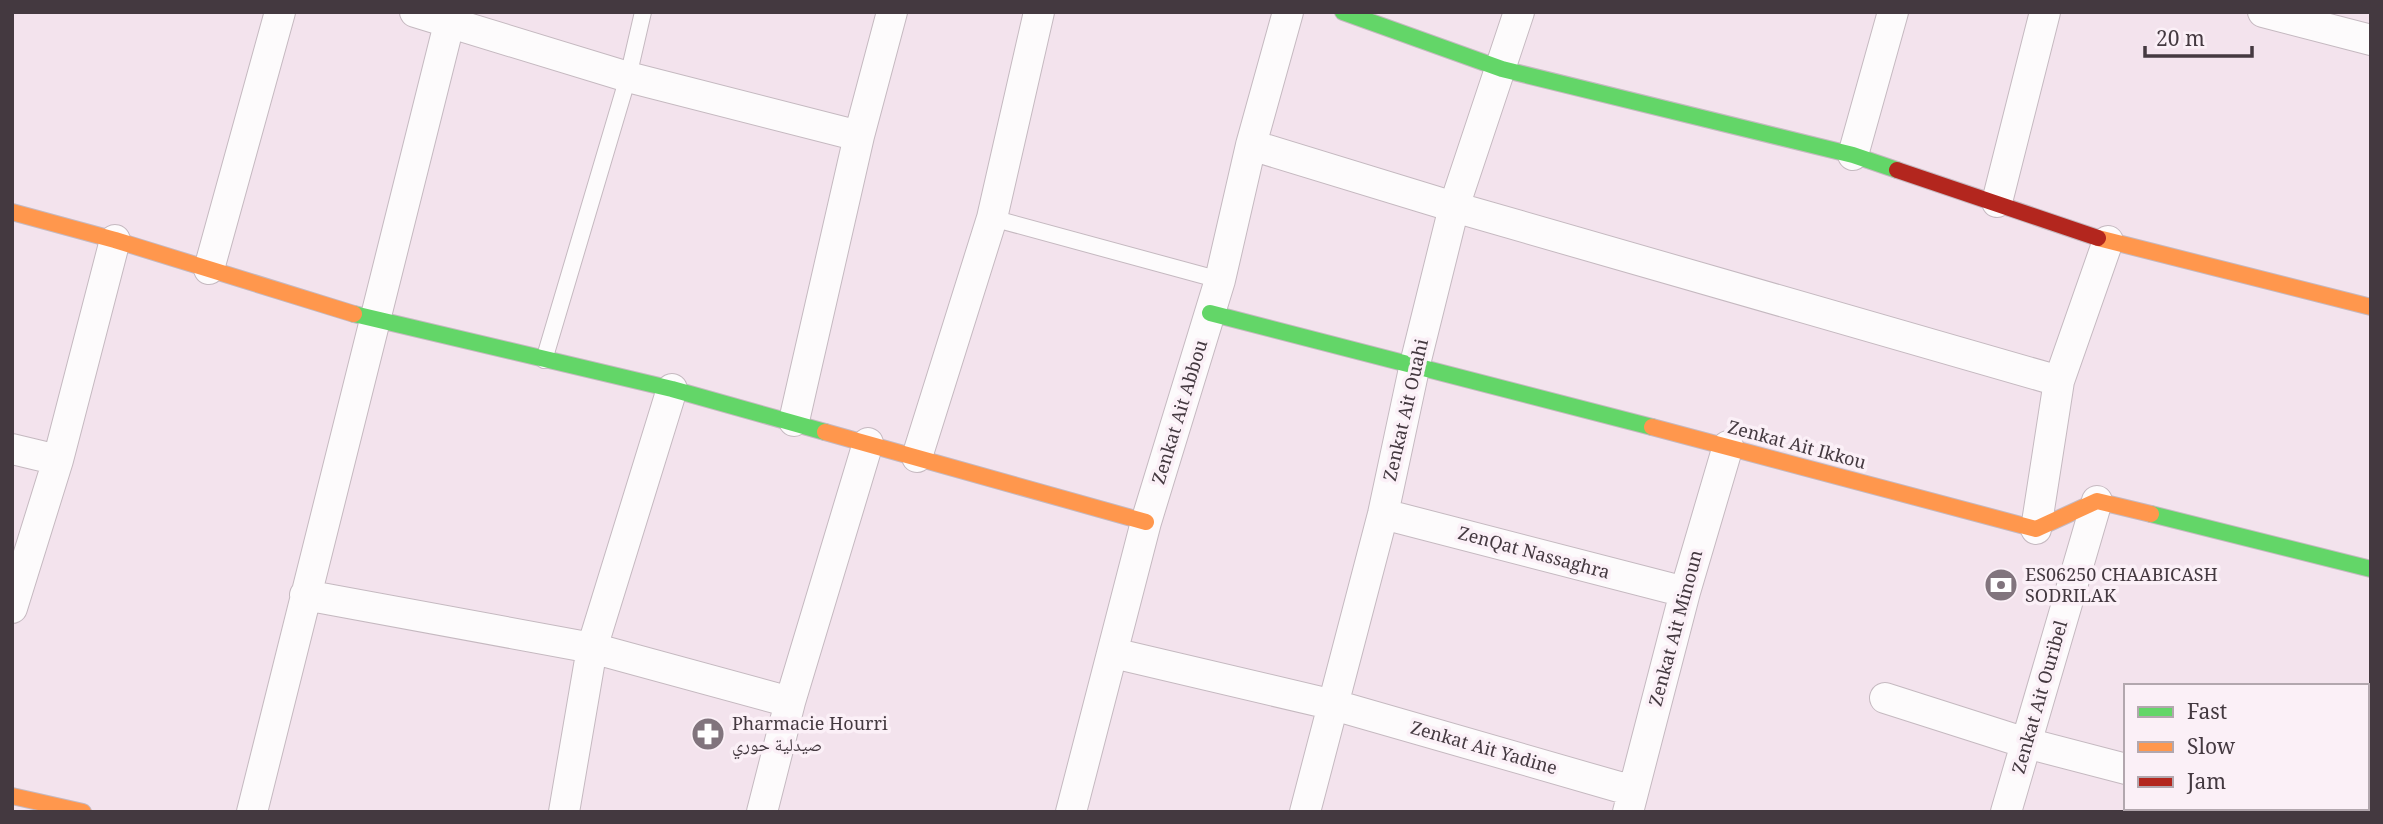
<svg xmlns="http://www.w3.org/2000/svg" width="2383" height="824" viewBox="0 0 2383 824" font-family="'Noto Serif','Noto Naskh Arabic',serif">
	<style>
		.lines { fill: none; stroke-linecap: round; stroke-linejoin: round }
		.lane-casing { stroke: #c5b9c0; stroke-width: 18 }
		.street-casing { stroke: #c5b9c0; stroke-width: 32 }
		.fast-casing { stroke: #c5b9c0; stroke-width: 18 }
		.slow-casing { stroke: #c5b9c0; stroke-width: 18 }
		.jam-casing { stroke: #c5b9c0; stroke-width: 18 }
		.lane { stroke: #fdfbfc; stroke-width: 16 }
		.street { stroke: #fdfbfc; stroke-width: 30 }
		.fast { stroke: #63d668; stroke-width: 16 }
		.slow { stroke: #ff974d; stroke-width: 16 }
		.jam { stroke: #b3261e; stroke-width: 16 }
		.labels { text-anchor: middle; stroke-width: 7; stroke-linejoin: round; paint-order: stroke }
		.street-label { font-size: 18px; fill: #443940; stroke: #fbf0f7 }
		.poi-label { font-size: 18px; fill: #443940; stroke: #fbf0f7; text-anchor: start }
	</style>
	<rect width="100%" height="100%" fill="#f3e3ed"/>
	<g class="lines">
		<defs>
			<path id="lane" d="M992,218L1220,280
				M544,360L628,77L643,12"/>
			<path id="street" d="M415,12L628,77L859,136
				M2263,12L2371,40
				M1251,145L1454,207L2059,381
				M1853,155L1893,12
				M1997,202L2045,12
				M209,269L280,12
				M794,421L859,136L892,12
				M12,449L58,460
				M917,457L992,218L1039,12
				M1383,514L1685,592
				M2036,529L2059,381L2108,241
				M305,595L592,648L790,702
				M12,608L58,460L115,240
				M1113,653L1334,705L1633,791
				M1885,698L2026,743L2126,769
				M2274,808L2287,812
				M252,812L452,12
				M564,812L592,648L672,389
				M762,812L790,702L868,443
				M1071,812L1146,522L1220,280L1251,145L1288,12
				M1305,812L1383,514L1415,364L1454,207L1519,12
				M1628,812L1685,592L1728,446
				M2006,812L2097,501"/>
			<path id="fast" d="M1343,12L1502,69L1853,155L1897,170
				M1210,313L1652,427
				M354,314L672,389L825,432
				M2151,514L2371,569"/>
			<path id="slow" d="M12,212L115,240L354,314
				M2098,238L2371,307
				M1652,427L2036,529L2097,501L2151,514
				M825,432L1146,522
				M12,796L83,812"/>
			<path id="jam" d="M1897,170L2098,238"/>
		</defs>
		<use href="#lane" class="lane-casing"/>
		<use href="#street" class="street-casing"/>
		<use href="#fast" class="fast-casing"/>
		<use href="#slow" class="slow-casing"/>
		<use href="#jam" class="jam-casing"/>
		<use href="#lane" class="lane"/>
		<use href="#street" class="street"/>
		<use href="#fast" class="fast"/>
		<use href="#slow" class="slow"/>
		<use href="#jam" class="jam"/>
	</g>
	<defs>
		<symbol id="bank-disc" viewBox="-11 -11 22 22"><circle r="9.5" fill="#81747d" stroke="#fbf0f7"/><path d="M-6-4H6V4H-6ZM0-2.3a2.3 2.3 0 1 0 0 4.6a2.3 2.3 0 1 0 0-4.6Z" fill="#fff"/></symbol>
		<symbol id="pharmacy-disc" viewBox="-11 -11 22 22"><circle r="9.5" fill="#81747d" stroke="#fbf0f7"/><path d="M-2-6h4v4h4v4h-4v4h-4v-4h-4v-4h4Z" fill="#fff"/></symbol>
	</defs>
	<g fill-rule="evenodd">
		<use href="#bank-disc" x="1982" y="566" width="38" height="38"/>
		<use href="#pharmacy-disc" x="689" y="715" width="38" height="38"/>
	</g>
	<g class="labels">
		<g class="street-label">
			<text transform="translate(1406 410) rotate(-77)" y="6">Zenkat Ait Ouahi</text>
			<text transform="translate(1180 412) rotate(-73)" y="6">Zenkat Ait Abbou</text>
			<text transform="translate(1797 445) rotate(15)" y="6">Zenkat Ait Ikkou</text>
			<text transform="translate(1534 553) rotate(15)" y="6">ZenQat Nassaghra</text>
			<text transform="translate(1676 628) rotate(-75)" y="6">Zenkat Ait Minoun</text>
			<text transform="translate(2040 697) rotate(-74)" y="6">Zenkat Ait Ouribel</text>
			<text transform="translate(1484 748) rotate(16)" y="6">Zenkat Ait Yadine</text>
		</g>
		<g class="poi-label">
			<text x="2025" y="581">ES06250 CHAABICASH<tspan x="2025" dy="21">SODRILAK</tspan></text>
			<text x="732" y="730">Pharmacie Hourri<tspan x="732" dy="21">صيدلية حوري</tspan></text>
		</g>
	</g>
	<rect width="2383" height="824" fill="none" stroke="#443940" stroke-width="28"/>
	<rect x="2124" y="684" width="245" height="126" fill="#fbf0f7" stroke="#b2a7ae" stroke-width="2"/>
	<rect x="2138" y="707" width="35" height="10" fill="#63d668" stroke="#b2a7ae" stroke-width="2"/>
	<text x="2187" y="719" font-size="21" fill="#443940">Fast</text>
	<rect x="2138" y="742" width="35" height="10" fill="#ff974d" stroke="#b2a7ae" stroke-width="2"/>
	<text x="2187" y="754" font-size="21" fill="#443940">Slow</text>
	<rect x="2138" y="777" width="35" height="10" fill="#b3261e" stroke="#b2a7ae" stroke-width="2"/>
	<text x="2187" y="789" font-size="21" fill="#443940">Jam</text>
	<path d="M2145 46v10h107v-10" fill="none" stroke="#443940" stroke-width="3.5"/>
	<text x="2156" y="46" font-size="21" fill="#443940" stroke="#fbf0f7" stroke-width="5" paint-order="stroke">20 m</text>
</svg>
